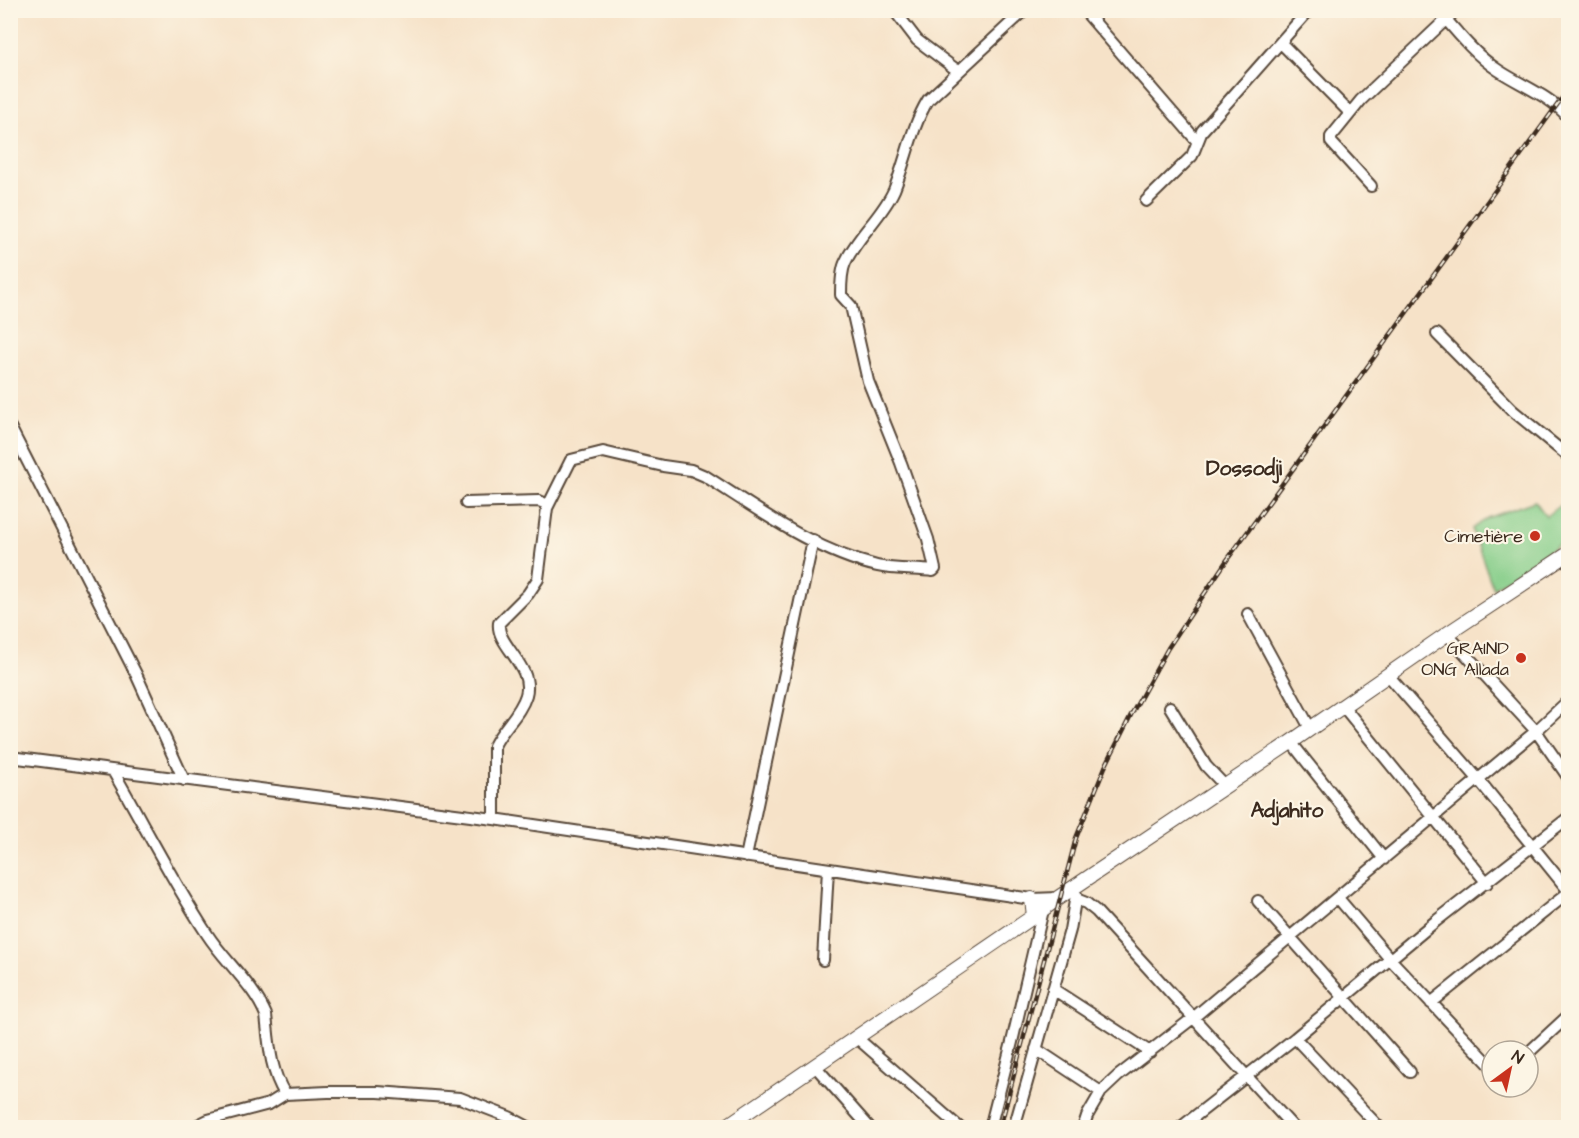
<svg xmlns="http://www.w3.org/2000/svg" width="1579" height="1138" viewBox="0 0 1579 1138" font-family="'Architects Daughter',sans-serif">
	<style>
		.green { fill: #85cd89; stroke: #607c54; stroke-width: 1.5 }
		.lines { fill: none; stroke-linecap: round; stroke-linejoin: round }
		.minor-casing { stroke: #574638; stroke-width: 14 }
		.major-casing { stroke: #574638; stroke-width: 16 }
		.minor { stroke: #fff; stroke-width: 10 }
		.major { stroke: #fff; stroke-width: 14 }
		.rail-casing { stroke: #3b2a1e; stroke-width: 4.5 }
		.rail { stroke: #fcf5e5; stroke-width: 2; stroke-dasharray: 7; stroke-linecap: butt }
		.poi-dot { fill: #c8321e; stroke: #fcf5e5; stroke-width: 2 }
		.labels { text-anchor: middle; stroke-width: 4.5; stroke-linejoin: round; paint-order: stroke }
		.poi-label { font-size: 18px; fill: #3b2a1e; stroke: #fcf5e5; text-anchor: end }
		.quarter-label { font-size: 21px; font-weight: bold; fill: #3b2a1e; stroke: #fcf5e5 }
	</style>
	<rect width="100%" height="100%" fill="#fcf5e5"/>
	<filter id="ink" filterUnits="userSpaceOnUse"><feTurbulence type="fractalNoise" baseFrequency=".0167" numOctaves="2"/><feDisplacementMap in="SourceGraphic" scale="12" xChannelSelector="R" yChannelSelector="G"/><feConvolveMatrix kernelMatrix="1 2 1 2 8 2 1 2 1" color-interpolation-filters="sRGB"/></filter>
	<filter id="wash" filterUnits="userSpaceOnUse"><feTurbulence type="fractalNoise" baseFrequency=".008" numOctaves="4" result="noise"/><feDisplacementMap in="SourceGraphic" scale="24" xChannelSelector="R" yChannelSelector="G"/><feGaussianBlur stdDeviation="1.35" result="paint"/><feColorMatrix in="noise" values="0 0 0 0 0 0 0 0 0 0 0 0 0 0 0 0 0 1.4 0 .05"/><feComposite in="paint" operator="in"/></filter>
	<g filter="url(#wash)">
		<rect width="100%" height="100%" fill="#f6e2c8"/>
		<path class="green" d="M1568,499V538L1493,588L1472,529L1487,518L1535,501L1546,516Z"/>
	</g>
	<g filter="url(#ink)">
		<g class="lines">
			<defs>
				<path id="minor" d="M894,10L917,40L958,71
					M1084,10L1197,141
					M1438,10C1456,31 1475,55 1498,70C1522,86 1549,95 1568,117
					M1281,43L1350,113
					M1371,186L1331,142V137L1361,100L1456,10
					M1146,201L1192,156L1202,131L1309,10
					M1437,334L1512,410L1568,456
					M10,427L136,674L184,780
					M466,503L539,501L546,504L547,508L538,579L528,594L499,623C496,645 534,666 526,695C520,715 503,727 494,746V819
					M547,508L571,460L603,452L663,466L691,470L705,476C759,510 814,551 877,566C895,570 915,569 933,571L935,569L928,539L901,463L868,381L851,306L841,295C841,285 841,272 845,263C857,236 882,217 894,190C906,161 911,128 928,100L1025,10
					M1248,614L1310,728
					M1447,634L1536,731L1568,777
					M1388,675L1478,779L1568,890
					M1343,706L1487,883
					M1170,707L1206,766L1225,786
					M1291,742L1384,859
					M10,757L494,819L1032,899L1058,898
					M113,771C144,825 173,882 207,934C225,962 253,984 266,1015C269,1043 270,1070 285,1094
					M746,857L813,540
					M1338,898L1390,959L1492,1067
					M1076,899L1086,903L1096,911L1294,1128
					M1258,901L1410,1072
					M823,960L828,869
					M1053,989L1150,1052
					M1431,1003L1568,893
					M857,1038L960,1128
					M1295,1038L1378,1126
					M1036,1049L1101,1092
					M1528,1053L1568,1016
					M815,1066L870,1128
					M192,1128L208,1120L269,1104L285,1094L328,1092H378L460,1098L509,1117L530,1128
					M990,1128L1012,1042L1043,910
					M1014,1128L1070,930L1076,895
					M1083,1128L1087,1116L1101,1092L1118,1076L1193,1018L1536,731L1568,701
					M1180,1128L1295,1038L1436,921L1568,818"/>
				<path id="major" d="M1032,899L1034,916
					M724,1128L1034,916L1058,898L1291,742L1447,634L1568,554"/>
			</defs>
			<use href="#minor" class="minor-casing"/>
			<use href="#major" class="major-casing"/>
			<use href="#minor" class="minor"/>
			<use href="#major" class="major"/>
			<defs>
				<path id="rail" d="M1000,1128L1076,838L1105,767L1131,715L1168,648L1227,560L1568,90"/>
			</defs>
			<use href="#rail" class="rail-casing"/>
			<use href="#rail" class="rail"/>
		</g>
	</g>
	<g class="poi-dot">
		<circle cx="1535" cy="536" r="6"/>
		<circle cx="1521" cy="658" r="6"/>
	</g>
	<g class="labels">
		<g class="poi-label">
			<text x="1523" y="542">Cimetière</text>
			<text x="1509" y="654">GRAIND<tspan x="1509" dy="21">ONG Allada</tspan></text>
		</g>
		<g class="quarter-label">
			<text x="1244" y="475">Dossodji</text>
			<text x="1287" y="817">Adjahito</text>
		</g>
	</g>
	<rect width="1579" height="1138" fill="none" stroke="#fcf5e5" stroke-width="36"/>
	<g transform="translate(1510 1069) rotate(33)"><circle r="28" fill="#fcf5e5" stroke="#afa495" stroke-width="1.5"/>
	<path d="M0-4.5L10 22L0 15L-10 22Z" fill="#c8321e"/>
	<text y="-9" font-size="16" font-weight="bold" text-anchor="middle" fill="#3b2a1e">N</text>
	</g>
</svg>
